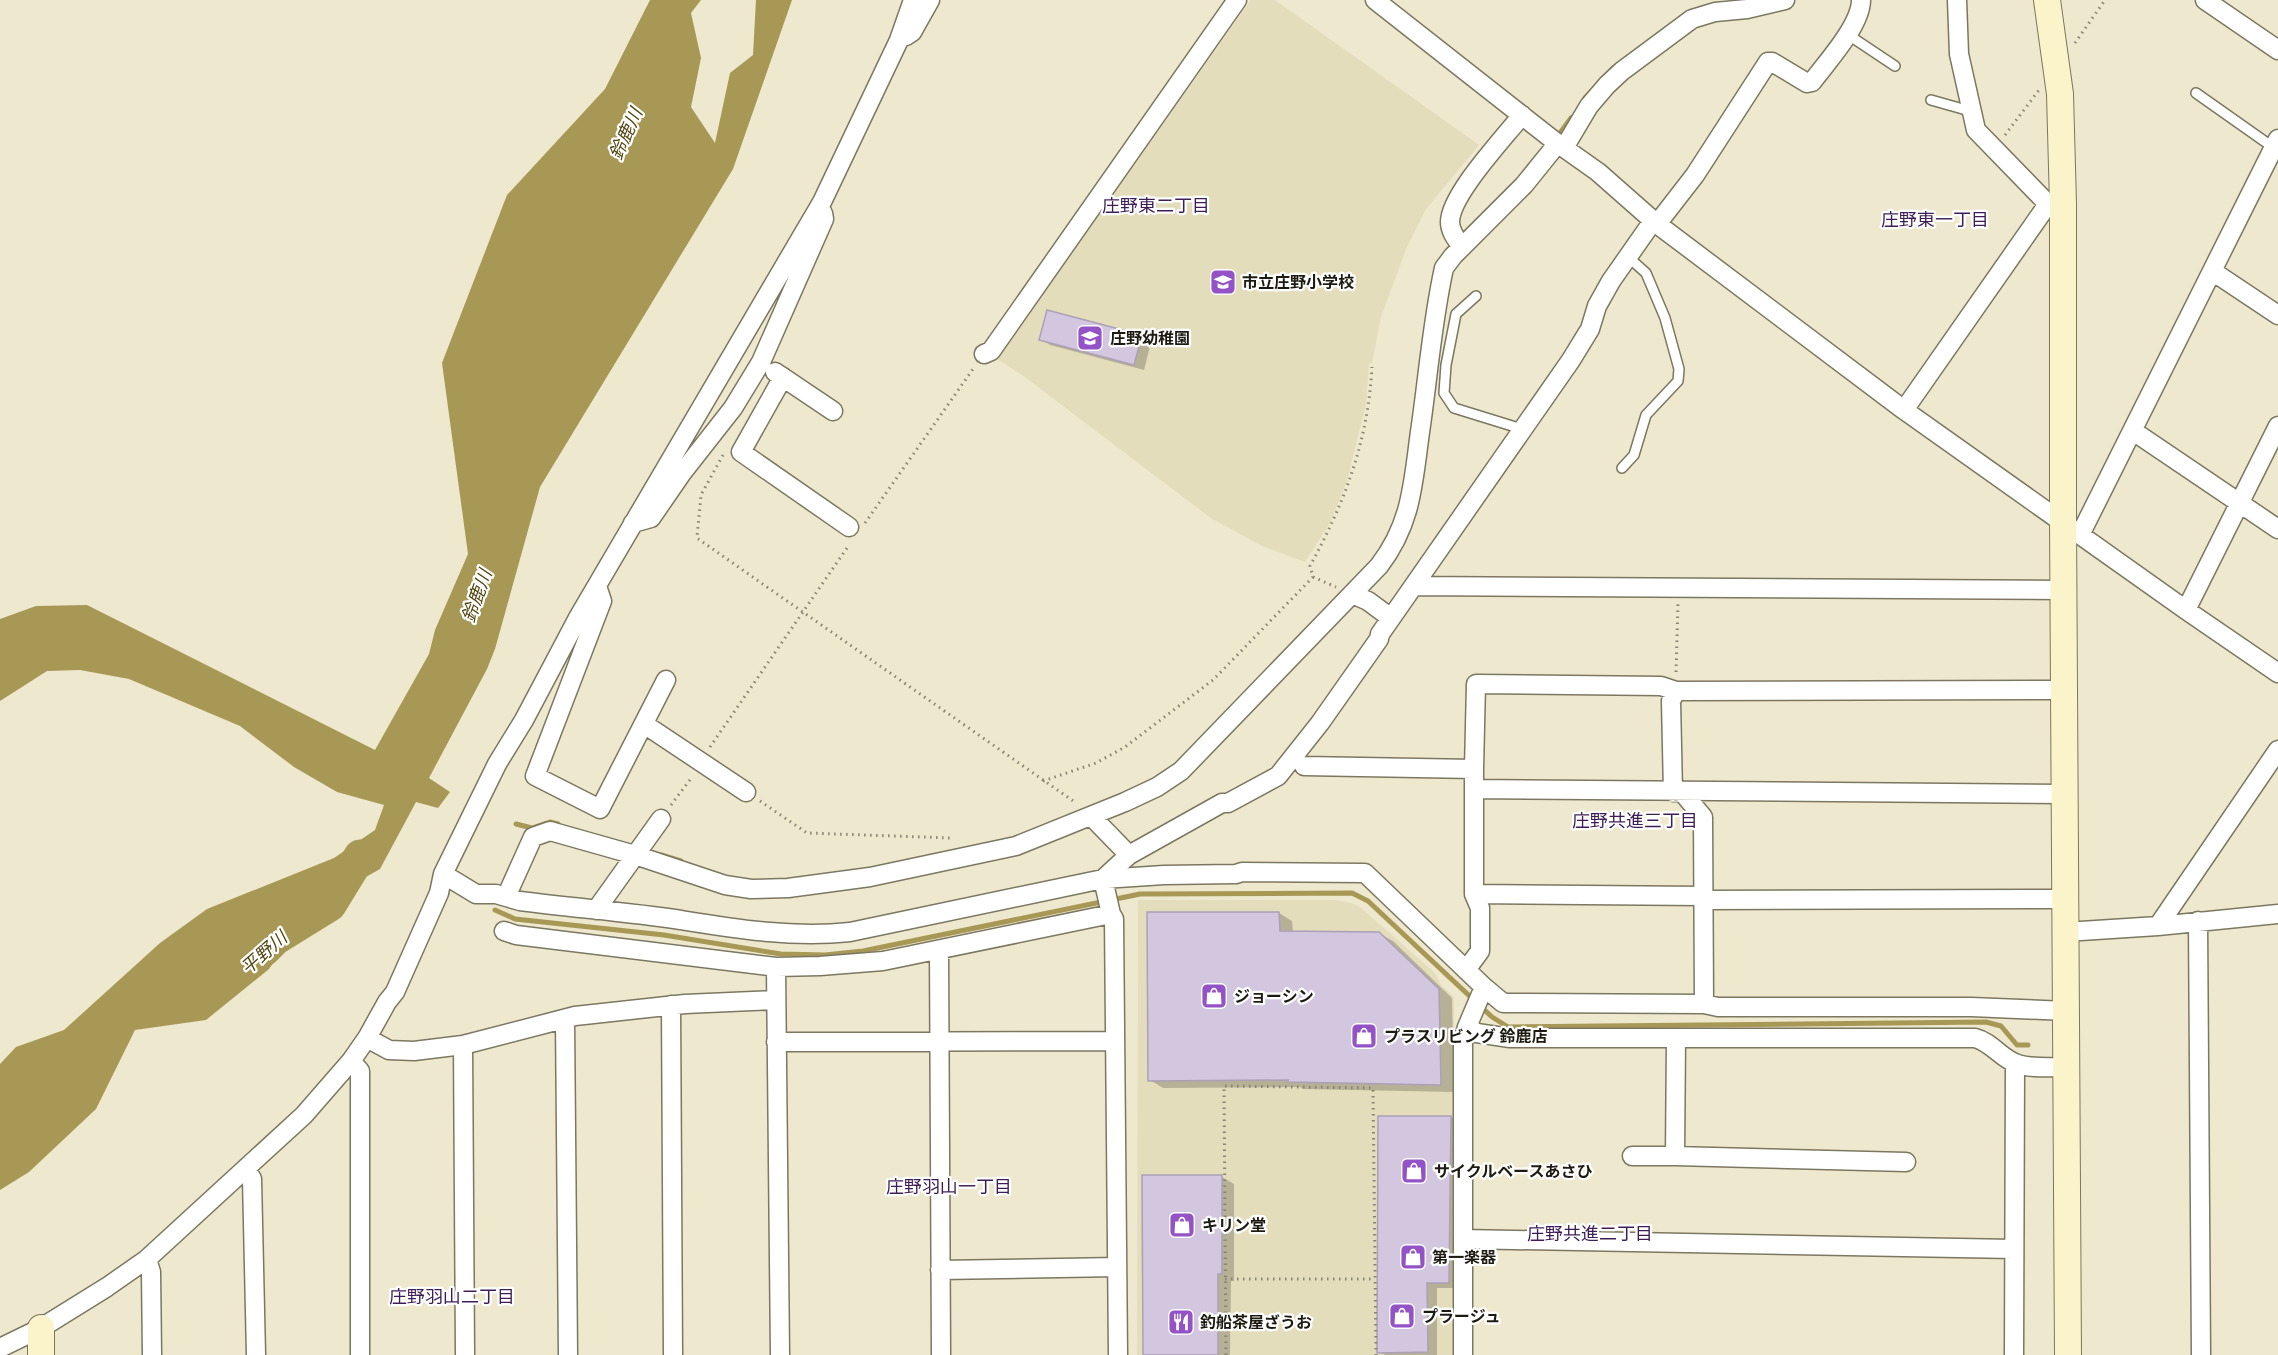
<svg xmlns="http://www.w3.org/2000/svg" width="2278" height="1355" viewBox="0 0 2278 1355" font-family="'Fira Sans','Noto Sans JP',sans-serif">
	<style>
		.built { fill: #e4ddbc }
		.water { fill: #a79855 }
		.shadow { fill: #0003 }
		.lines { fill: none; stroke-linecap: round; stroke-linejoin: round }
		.stream { stroke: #a79855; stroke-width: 5 }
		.river { stroke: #a79855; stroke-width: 33 }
		.building { fill: #d3c7df; stroke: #aba0b7; stroke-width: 1.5 }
		.lane-casing { stroke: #7c7760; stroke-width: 12 }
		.street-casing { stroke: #7c7760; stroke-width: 21 }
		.secondary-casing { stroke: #7c7760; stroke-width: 28 }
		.path { stroke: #878371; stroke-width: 3; stroke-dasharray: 1.5 4.5; stroke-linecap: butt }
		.lane { stroke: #fff; stroke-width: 9 }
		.street { stroke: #fff; stroke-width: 18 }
		.secondary { stroke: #fbf3ca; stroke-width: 26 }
		.labels { text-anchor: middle; stroke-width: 4.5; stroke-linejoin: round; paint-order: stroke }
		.poi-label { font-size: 16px; font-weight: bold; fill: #1c1a11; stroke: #fff; text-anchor: start }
		.water-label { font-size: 18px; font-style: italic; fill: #514610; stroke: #fff }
		.neighbourhood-label { font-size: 18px; fill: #3d1d55; stroke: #fff }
	</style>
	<rect width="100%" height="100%" fill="#eee8ce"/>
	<path class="built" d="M1251,0H1275L1479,145L1426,209L1407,247L1381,317L1372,363L1369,364L1366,404L1347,481L1330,523L1305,562L1262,546L1211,518L1022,375L997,359Z
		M1138,900H1333L1348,902L1359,906L1435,973L1441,985L1454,997L1456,1355H1137Z"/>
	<path class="water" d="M650,0H701L691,13L701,58L691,107L715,143L730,73L753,55L756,0H792L733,169L540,487L495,649L487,669L429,778L450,792L438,808L416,802L380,869L311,908L269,969L206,1020L135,1030L96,1109L29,1172L0,1190V1064L16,1047L64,1030L160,943L207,909L334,858L375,830L384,805L337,792L294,767L240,726L129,679L80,670L47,671L0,701V619L36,606L87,605L375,750L429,654L435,630L468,554L442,363L507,195L605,89Z"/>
	<path class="shadow" d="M1142,336L1151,342L1144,370L1050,345L1041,339Z
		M1279,913L1292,921L1293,932L1378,933L1393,941L1452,998L1454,1092L1303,1089L1300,1087L1163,1088L1150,1080Z
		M1451,1117L1462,1123L1460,1288H1437V1355H1385L1379,1352Z
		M1222,1177L1234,1184V1281H1231L1230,1355H1145Z"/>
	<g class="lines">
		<path class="stream" d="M1585,98L1613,68
			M1557,137L1571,118
			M516,824L532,828L550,822L558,824
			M661,855L681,861
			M495,910L515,919L664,935L781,954L825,955L863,951L1140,894L1352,893L1368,901L1492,1017L1508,1027L1986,1022L2001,1026L2017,1045H2028"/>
		<path class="river" d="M264,950L275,939L330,905L360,856"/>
	</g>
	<path class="building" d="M1047,310L1142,335L1134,365L1039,340Z
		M1147,912H1279L1280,931L1379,932L1439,989L1441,1085L1288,1082V1080L1148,1081Z
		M1378,1116H1451L1449,1283H1427L1428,1352L1377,1353Z
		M1142,1175H1222V1274H1218V1355H1143Z"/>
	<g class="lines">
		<defs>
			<path id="lane" d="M1847,34L1895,66
				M2196,93L2274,148
				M1931,100L1970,111
				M1476,296L1456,314L1446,365L1444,393L1454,408L1522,429
				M1622,468L1634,455L1646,415L1678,381L1679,369L1665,318L1646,273L1627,256"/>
			<path id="street" d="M1375,0L1557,143L1598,172L1657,224L1904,410L2186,610L2278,673
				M1957,0L1959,54L1976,130L2048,204
				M2205,0L2278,50
				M906,36L912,32L930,0
				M1564,148L1589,106L1607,85L1622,71L1692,19L1715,12L1747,9L1785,0
				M1657,224L1695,175L1768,62H1772L1807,83L1812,82C1827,62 1861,25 1861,0
				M1462,247C1457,240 1450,232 1450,222C1450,195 1504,138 1522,115
				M2212,271L2278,315
				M984,354L991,351L1237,0
				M775,372L833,411
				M783,377L741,452L849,527
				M1904,410L2048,204H2063
				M2133,431L2278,529
				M633,523L651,518L682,473L733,408L761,362L824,219L823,213
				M2080,535L2278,139
				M597,586L602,601L535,776L600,809L666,680
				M1414,586L2064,590
				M1352,594L1368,601L1391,618
				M2186,610L2278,426
				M1676,691L2065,690
				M644,724L746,792
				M1304,766L1474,769V894L1480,908V951L1466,970
				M1474,769L1476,684L1661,686L1676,691L1671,701L1673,792
				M1474,789L2065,794
				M1091,816L1129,855
				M443,874L476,894H496L520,901C574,908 628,912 681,920C737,929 792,938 850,932L1103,879L1164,875L1236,874L1242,872L1365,873L1484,987L1503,1003L1704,1004L1703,817L1682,792
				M1103,879L1129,855L1222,803H1228L1278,776L1320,723L1379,639L1380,634L1571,360L1590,329L1597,306L1611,281L1653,221
				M1103,879L1111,914L1114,919L1118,1355
				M1474,894L1703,896
				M506,897L533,837L550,831L635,855L725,885L751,889L788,888L870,877L1016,846L1125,802L1157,787L1181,771L1379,566C1412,523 1413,483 1420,432C1428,378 1432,322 1444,268L1453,256L1524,185L1558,143
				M1703,900L2064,899
				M596,910L661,819
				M2198,921L2201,1355
				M2158,926L2278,750
				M504,931L516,935L776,967
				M2065,932L2158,926L2278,914
				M939,950L941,1355
				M1704,1004L1718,1007H1971L2067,1011
				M671,1005L673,1355
				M565,1019L568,1355
				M1467,1027L1477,1033L1510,1038H1975C1991,1042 2000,1057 2015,1063C2028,1069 2053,1067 2067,1067
				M367,1038L389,1050L414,1051L463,1045L575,1016L685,1004L776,1000
				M1676,1038L1675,1156L1906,1162
				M776,1042L1115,1041
				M463,1045L465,1355
				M351,1061L360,1071V1355
				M1632,1156H1675
				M246,1169L252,1179L256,1355
				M1463,1239L2014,1249
				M147,1259L151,1272L152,1355
				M940,1270L1117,1267
				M0,1348L41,1328L107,1287L147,1259L304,1115L351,1061L367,1038L387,1002L395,992L439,893L443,874L497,764L524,720L579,616L822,202L899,40L913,0
				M780,1355L776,967L820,966L883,961L1111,914
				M1463,1355V1042L1467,1027L1484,987
				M2014,1355L2015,1063"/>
			<path id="secondary" d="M2047,0L2060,94L2063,204V522L2068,1355
				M41,1328V1355"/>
		</defs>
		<use href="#lane" class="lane-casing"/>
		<use href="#street" class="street-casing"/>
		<use href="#secondary" class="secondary-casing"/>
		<path class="path" d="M2075,43L2105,0
			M2005,135L2039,90
			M723,455L701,495L697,538L1076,803
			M865,523L973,369
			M1313,577L1336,587
			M1676,672L1678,604
			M710,747L849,545
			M1043,781L1096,763L1125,747L1213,680L1313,577L1310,566C1345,502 1368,441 1372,367
			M760,801L807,833L951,838
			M671,805L692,777
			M1225,1279H1375
			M1226,1355L1224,1086L1373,1088L1376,1355"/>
		<use href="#lane" class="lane"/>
		<use href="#street" class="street"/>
		<use href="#secondary" class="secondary"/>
	</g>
	<defs>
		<symbol id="school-square" viewBox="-11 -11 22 22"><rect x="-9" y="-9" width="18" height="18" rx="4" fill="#9452c7" stroke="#fff"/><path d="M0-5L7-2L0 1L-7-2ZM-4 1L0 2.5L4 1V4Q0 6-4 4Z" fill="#fff"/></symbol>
		<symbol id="shop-square" viewBox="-11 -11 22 22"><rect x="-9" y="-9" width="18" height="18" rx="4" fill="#9452c7" stroke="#fff"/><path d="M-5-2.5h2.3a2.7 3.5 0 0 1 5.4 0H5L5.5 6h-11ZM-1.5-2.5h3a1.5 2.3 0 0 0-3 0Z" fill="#fff"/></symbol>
		<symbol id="restaurant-square" viewBox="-11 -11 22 22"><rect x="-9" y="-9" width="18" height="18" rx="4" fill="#9452c7" stroke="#fff"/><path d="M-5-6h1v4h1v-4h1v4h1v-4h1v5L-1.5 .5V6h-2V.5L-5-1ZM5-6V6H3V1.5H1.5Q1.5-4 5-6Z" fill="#fff"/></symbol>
	</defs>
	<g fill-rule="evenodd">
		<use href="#school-square" x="1208" y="267" width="30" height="30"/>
		<use href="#school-square" x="1075" y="323" width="30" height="30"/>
		<use href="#shop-square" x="1199" y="981" width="30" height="30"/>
		<use href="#shop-square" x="1349" y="1021" width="30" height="30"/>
		<use href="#shop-square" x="1399" y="1156" width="30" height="30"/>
		<use href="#shop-square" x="1167" y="1210" width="30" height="30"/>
		<use href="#shop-square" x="1398" y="1242" width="30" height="30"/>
		<use href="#shop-square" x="1387" y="1301" width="30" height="30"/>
		<use href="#restaurant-square" x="1166" y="1307" width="30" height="30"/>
	</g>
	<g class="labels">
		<g class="poi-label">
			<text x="1242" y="288">市立庄野小学校</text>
			<text x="1110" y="344">庄野幼稚園</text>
			<text x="1234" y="1002">ジョーシン</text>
			<text x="1384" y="1042">プラスリビング 鈴鹿店</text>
			<text x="1434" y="1177">サイクルベースあさひ</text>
			<text x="1202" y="1231">キリン堂</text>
			<text x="1432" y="1263">第一楽器</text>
			<text x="1422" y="1322">プラージュ</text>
			<text x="1200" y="1328">釣船茶屋ざうお</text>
		</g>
		<g class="water-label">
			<text transform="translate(626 134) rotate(-66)" y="6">鈴鹿川</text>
			<text transform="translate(477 596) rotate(-70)" y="6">鈴鹿川</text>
			<text transform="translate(264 953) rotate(-41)" y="6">平野川</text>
		</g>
		<g class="neighbourhood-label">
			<text x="1156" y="212">庄野東二丁目</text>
			<text x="1935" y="226">庄野東一丁目</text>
			<text x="1635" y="827">庄野共進三丁目</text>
			<text x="949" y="1193">庄野羽山一丁目</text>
			<text x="1590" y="1240">庄野共進二丁目</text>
			<text x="452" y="1303">庄野羽山二丁目</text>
		</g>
	</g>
</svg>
